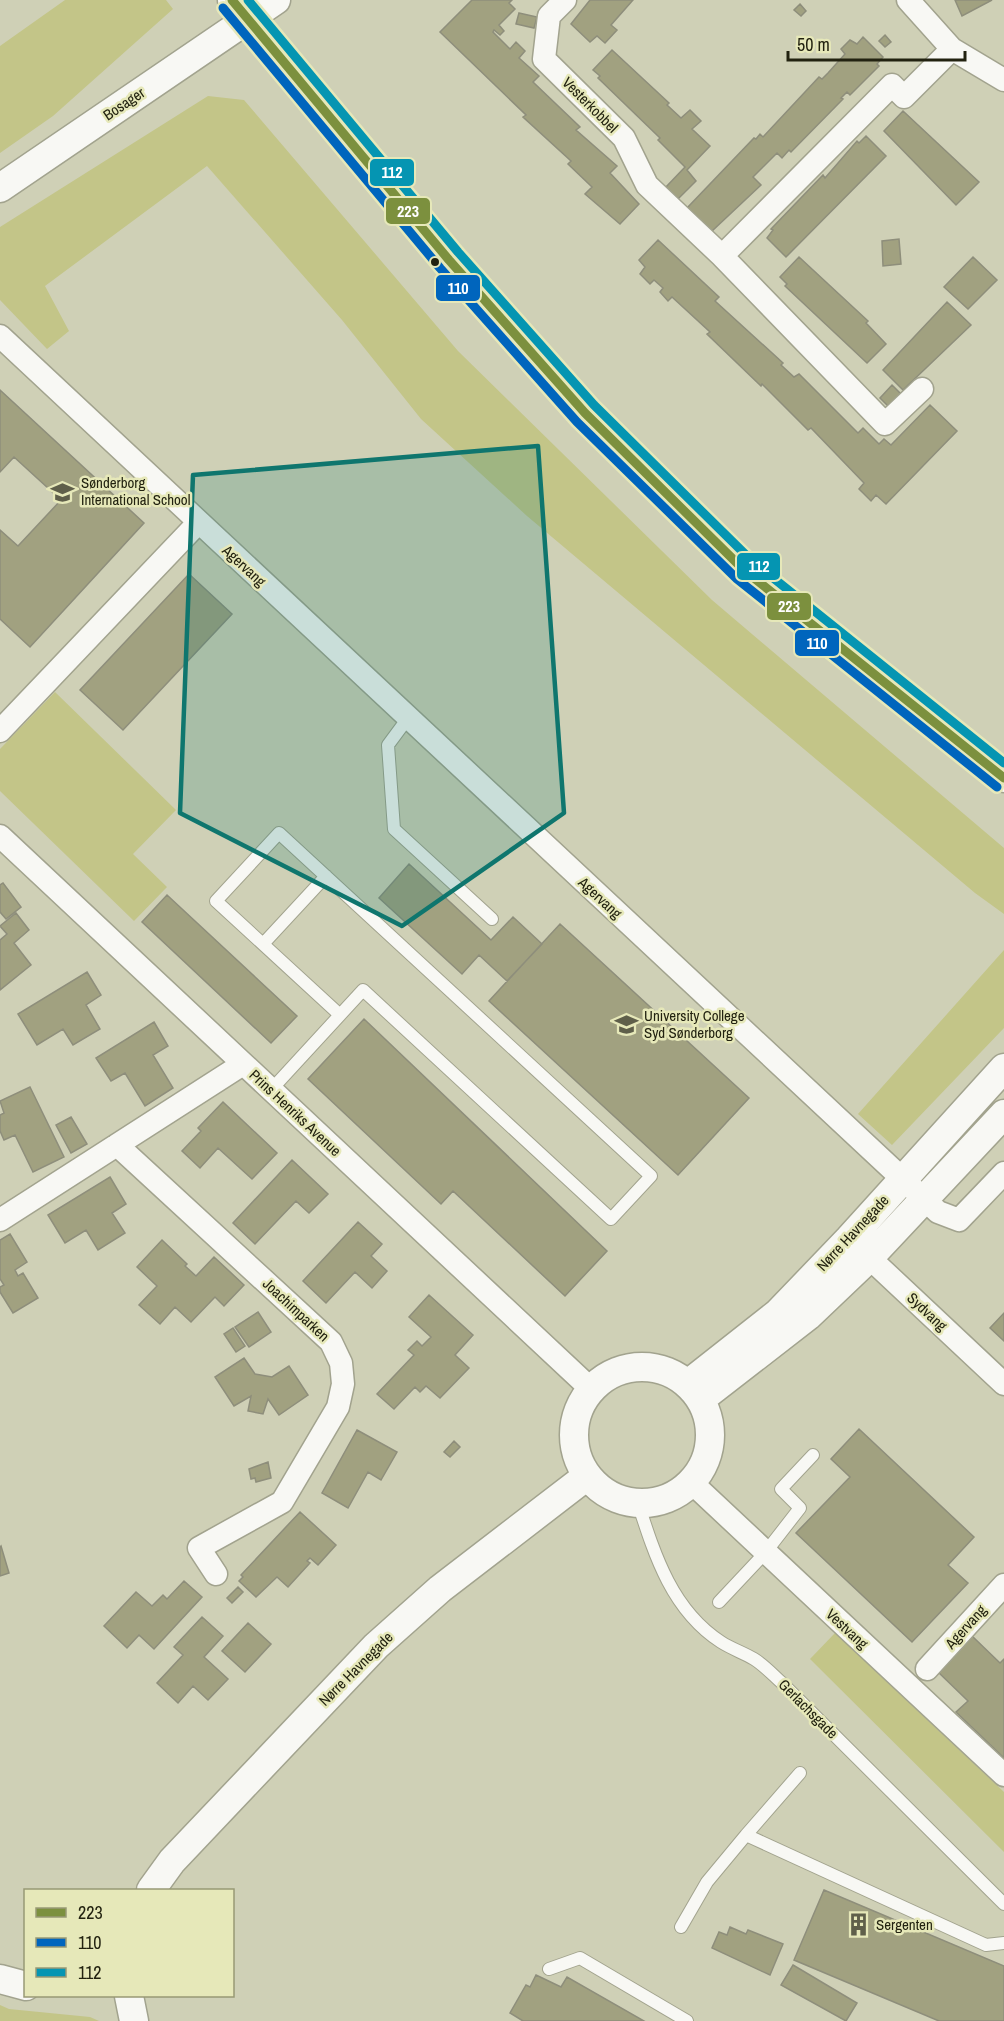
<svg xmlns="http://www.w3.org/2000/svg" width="1004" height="2021" viewBox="0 0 1004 2021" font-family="'Archivo Narrow',sans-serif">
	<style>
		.green { fill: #c3c588 }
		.building { fill: #a1a180; stroke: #8e8e7b; stroke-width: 1.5 }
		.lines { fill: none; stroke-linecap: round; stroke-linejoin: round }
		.service-casing { stroke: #a2a38e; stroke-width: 14 }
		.minor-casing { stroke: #a2a38e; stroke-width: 25 }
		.tertiary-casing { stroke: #a2a38e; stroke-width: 31 }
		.service { stroke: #f8f8f4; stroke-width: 12 }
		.minor { stroke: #f8f8f4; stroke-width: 22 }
		.tertiary { stroke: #f8f8f4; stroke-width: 28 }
		.bus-1-casing { stroke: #e6e8b9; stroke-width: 14 }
		.bus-2-casing { stroke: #e6e8b9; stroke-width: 14 }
		.bus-3-casing { stroke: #e6e8b9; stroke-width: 14 }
		.bus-1 { stroke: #7c903e; stroke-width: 9 }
		.bus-2 { stroke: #0065bd; stroke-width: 9 }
		.bus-3 { stroke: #0595b2; stroke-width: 9 }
		.marked { fill: #0f766e; fill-opacity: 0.2; stroke: #0f766e; stroke-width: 4.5; stroke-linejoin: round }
		.bus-dot { fill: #222210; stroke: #e6e8b9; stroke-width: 2 }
		.labels { text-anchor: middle; stroke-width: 5; stroke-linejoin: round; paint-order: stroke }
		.street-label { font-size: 15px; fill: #222210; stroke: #e6e8b9 }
		.poi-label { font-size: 15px; fill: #222210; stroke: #e6e8b9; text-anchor: start }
		.line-badge { stroke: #e6e8b9; stroke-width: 2 }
		.badge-label { font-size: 16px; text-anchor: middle; font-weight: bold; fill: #fff }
	</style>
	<rect width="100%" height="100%" fill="#cfd0b6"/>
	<path class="green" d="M65,0H166L173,9L53,116L0,153V46Z
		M208,96L244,100L458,351L712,600L1004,848V914L975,893L527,516L421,419L342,320L207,166L45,286L69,331L47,349L0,300V227Z
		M55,692L176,810L133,854L167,887L134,921L0,791V749Z
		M1004,950V1028L892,1145L858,1114Z
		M835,1633L1004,1792V1852L810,1659Z
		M0,2005L9,2009L90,2017L99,2021H0Z"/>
	<path class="building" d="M472,0H512L509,3L515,9L499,25L504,31L500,35L494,30L493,32L510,49L516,42L525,51L519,58L539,76L533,82L580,127L576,130L617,166L610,173L639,204L620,224L585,194L592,187L568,164L571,161L523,117L526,115L440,32Z
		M590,0H633L611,25L617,30L605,43L597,36L590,42L571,24Z
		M955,0H992L962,16Z
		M800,4L806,11L801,16L794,10Z
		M519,13L537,17L534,28L516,24Z
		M885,35L891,42L885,47L879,41Z
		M863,37L883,57L877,64L879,66L850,95L847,92L841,98L843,99L791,152L789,150L782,158L777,153L753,177L761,185L711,232L687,208L754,138L756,139L760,134L763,137L819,77L822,79L828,73L845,54L841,49L850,40L857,44Z
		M612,50L669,103L667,105L681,118L690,110L701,121L692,129L710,146L687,170L696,181L677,200L665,188L685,167L658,140L660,138L598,78L600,76L593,70Z
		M903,111L979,182L956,205L884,131Z
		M866,136L886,156L786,257L767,238L773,230L771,229L823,175L825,178L857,141L859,143Z
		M899,239L901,264L883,266L882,241Z
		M658,240L719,297L715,301L783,363L781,365L794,377L799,374L858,433L863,428L879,444L884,439L891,445L930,405L957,431L886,504L876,495L871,501L859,489L864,483L811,428L808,430L762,384L761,386L707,334L710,332L672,297L668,301L660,292L663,288L654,280L650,284L640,274L645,267L639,260Z
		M799,257L868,321L866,323L886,344L867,363L785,286L787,284L780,277Z
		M973,257L997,280L968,309L944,287Z
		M947,302L971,325L903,390L883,370Z
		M892,385L901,394L888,406L880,398Z
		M0,390L144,523L30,647L0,619V530L18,546L61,500L14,457L0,472Z
		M189,574L232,614L123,730L80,690Z
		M409,864L491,940L513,917L542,944L507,981L479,955L462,974L379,898Z
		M3,883L21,907L6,919L0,912V885Z
		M167,895L297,1016L271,1043L142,922Z
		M16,913L29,930L14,943L31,965L0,990V940L7,934L0,926Z
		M560,924L749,1098L678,1175L489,1001Z
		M87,972L101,995L86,1005L100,1029L73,1045L63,1029L37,1045L18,1014Z
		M364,1019L607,1251L565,1296L453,1191L441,1204L308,1079Z
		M154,1022L168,1046L153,1055L173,1088L145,1106L125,1073L111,1081L96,1058Z
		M30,1087L64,1157L33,1172L15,1135L4,1140L0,1131V1115L4,1113L0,1101Z
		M223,1102L277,1153L252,1179L218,1148L200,1168L182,1151L201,1131L198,1128Z
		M71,1117L87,1144L71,1153L56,1125Z
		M292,1160L328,1194L309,1213L296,1201L255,1244L233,1223Z
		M110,1177L126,1204L112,1213L125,1233L98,1250L86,1230L65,1243L48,1215Z
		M358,1222L382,1244L371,1256L387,1271L372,1288L355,1272L326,1303L303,1281Z
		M10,1234L27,1262L15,1270L18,1276L23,1273L38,1298L13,1313L0,1292V1287L4,1285L0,1279V1240Z
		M162,1240L187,1264L185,1266L196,1276L214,1257L244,1285L224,1306L215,1297L191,1322L175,1307L160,1324L139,1305L157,1286L137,1267Z
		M429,1295L473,1335L455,1355L469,1368L440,1398L426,1386L420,1392L415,1387L394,1409L377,1394L414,1355L408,1350L417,1341L422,1346L431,1337L409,1317Z
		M258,1312L271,1332L249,1347L235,1327Z
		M1004,1313V1341L990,1328Z
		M233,1328L245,1346L236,1352L224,1334Z
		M244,1358L255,1374L272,1377L289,1366L308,1395L279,1415L268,1399L263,1414L248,1411L251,1396L234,1406L215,1377Z
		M859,1429L974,1537L948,1565L968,1583L912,1642L796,1533L850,1477L831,1459Z
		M357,1430L397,1452L381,1480L368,1472L348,1508L322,1493Z
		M454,1441L460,1447L450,1457L444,1452Z
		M268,1462L271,1478L256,1482L255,1478L251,1479L249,1469Z
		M300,1512L336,1545L318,1565L310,1558L307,1561L310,1563L288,1587L277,1577L256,1597L239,1581L243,1577L241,1575Z
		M1,1546L9,1573L0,1576V1547Z
		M184,1581L202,1597L154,1649L139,1635L127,1648L104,1626L136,1592L152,1606L163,1595L167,1599Z
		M238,1587L243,1592L232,1603L227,1598Z
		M202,1617L223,1636L204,1657L228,1679L208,1700L193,1686L178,1703L157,1683L183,1655L174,1647Z
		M248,1623L271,1644L245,1672L222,1651Z
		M971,1635L1000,1663L1004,1659V1758L956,1712L968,1701L937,1671Z
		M824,1890L1004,1966V2021H939L794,1960Z
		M730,1927L746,1934L748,1930L783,1944L770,1975L712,1948L719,1932L727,1935Z
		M793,1965L857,2003L846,2021L781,1985Z
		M536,1975L561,1987L567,1977L644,2021H523L510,2013L526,1985L530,1987Z"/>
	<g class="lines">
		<defs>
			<path id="service" d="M408,718L388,745L394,829L492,919
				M263,944L326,876
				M271,1090L363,990L611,1219L651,1176L279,833L216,901L340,1015
				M638,1503C655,1556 672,1610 721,1642C732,1649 744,1653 754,1659C764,1665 773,1675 782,1683L1004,1904
				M719,1602L765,1553L800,1508L781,1489L813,1455
				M800,1773L746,1835L986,1945L1004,1943
				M681,1927L707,1882L746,1835
				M549,1969L580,1958L687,2021"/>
			<path id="minor" d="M565,0L549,16L544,59L624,138L647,185L722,256L885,424L922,389
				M908,0L952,49L1004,80
				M722,256L892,85L904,97L952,49
				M0,336L938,1212L959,1220L1004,1173
				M0,731L198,523
				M0,836L591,1389
				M117,1145L331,1342L341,1363L343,1384L338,1407L282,1502L199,1548L216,1574
				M0,1220L243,1064
				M859,1248L1004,1384
				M691,1482L1004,1775
				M927,1669L1004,1585"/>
			<path id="tertiary" d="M232,0L449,260L585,413L744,570L1004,778
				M0,188L276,0
				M574 1435a68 68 0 1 1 136 0a68 68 0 1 1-136 0Z
				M688,1384L778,1313L849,1239L1004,1068
				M701,1399L808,1316L869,1258L1004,1114
				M151,1890L172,1861L376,1646L440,1589L587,1476
				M0,1979L26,1986
				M129,1996L134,2021"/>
		</defs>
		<use href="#service" class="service-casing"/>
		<use href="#minor" class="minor-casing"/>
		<use href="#tertiary" class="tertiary-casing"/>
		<use href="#service" class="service"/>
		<use href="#minor" class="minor"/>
		<use href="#tertiary" class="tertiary"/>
		<defs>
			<path id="bus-1" d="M232,0L449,260L585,413L744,570L1004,778"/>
			<path id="bus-2" d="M223,8L440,268L577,422L737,579L997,787"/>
			<path id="bus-3" d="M248,0L458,252L594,405L752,561L1004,763"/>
		</defs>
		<use href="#bus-1" class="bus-1-casing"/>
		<use href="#bus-2" class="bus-2-casing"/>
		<use href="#bus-3" class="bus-3-casing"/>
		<use href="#bus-1" class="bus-1"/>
		<use href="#bus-2" class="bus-2"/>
		<use href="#bus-3" class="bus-3"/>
	</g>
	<path class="marked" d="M538,446L564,813L402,926L180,813L193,475Z"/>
	<defs>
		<symbol id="school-bare" viewBox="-9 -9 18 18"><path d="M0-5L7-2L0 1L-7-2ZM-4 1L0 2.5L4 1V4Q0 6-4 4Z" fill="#5f5f4a" stroke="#e6e8b9" stroke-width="2.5" paint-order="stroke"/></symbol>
		<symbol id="building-bare" viewBox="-9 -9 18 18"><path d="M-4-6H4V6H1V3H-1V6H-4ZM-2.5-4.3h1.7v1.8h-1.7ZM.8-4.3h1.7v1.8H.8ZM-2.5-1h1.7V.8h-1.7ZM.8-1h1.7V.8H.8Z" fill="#5f5f4a" stroke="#e6e8b9" stroke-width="2.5" paint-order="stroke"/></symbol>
	</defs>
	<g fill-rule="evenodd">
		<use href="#school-bare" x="46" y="476" width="33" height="33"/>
		<use href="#school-bare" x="610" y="1008" width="33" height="33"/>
		<use href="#building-bare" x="842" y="1908" width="33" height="33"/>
	</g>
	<circle class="bus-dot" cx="435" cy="262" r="5"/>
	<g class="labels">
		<g class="street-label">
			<text transform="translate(124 104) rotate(-34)" y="5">Bosager</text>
			<text transform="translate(590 105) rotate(45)" y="5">Vesterkobbel</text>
			<text transform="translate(244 566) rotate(43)" y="5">Agervang</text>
			<text transform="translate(600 898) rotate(43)" y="5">Agervang</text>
			<text transform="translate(295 1113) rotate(43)" y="5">Prins Henriks Avenue</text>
			<text transform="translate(853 1233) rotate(-47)" y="5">Nørre Havnegade</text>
			<text transform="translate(296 1310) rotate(43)" y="5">Joachimparken</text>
			<text transform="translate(927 1312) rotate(43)" y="5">Sydvang</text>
			<text transform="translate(966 1627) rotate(-48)" y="5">Agervang</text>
			<text transform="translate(847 1629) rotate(43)" y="5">Vestvang</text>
			<text transform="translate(356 1669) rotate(-45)" y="5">Nørre Havnegade</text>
			<text transform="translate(808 1709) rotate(45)" y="5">Gerlachsgade</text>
		</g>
		<g class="poi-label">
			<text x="81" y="488">Sønderborg<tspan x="81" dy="17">International School</tspan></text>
			<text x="644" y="1021">University College<tspan x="644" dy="17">Syd Sønderborg</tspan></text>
			<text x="876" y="1930">Sergenten</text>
		</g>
	</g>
	<g class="line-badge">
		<rect x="369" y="158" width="46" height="29" rx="6" fill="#0595b2"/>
		<rect x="385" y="197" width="46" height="28" rx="6" fill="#7c903e"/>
		<rect x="435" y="274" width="46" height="28" rx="6" fill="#0065bd"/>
		<rect x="736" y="552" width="45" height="29" rx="6" fill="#0595b2"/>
		<rect x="766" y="592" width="46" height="29" rx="6" fill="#7c903e"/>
		<rect x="794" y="629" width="46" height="28" rx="6" fill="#0065bd"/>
	</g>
	<g class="badge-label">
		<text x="392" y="178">112</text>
		<text x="408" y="217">223</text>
		<text x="458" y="294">110</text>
		<text x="759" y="572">112</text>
		<text x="789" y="612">223</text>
		<text x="817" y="649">110</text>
	</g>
	<rect x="24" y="1889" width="210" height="108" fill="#e6e8b9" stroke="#989975" stroke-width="1.5"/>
	<rect x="36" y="1908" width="30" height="9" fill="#7c903e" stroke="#989975" stroke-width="1.5"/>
	<text x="78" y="1919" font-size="18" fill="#222210">223</text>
	<rect x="36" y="1938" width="30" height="9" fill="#0065bd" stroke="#989975" stroke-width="1.5"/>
	<text x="78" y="1949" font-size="18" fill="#222210">110</text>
	<rect x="36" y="1968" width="30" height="9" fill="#0595b2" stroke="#989975" stroke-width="1.5"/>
	<text x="78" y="1979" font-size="18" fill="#222210">112</text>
	<path d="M788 51v9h177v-9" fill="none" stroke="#222210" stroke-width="3"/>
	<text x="797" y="51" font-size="18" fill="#222210" stroke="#e6e8b9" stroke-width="4.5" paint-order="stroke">50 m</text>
</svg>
